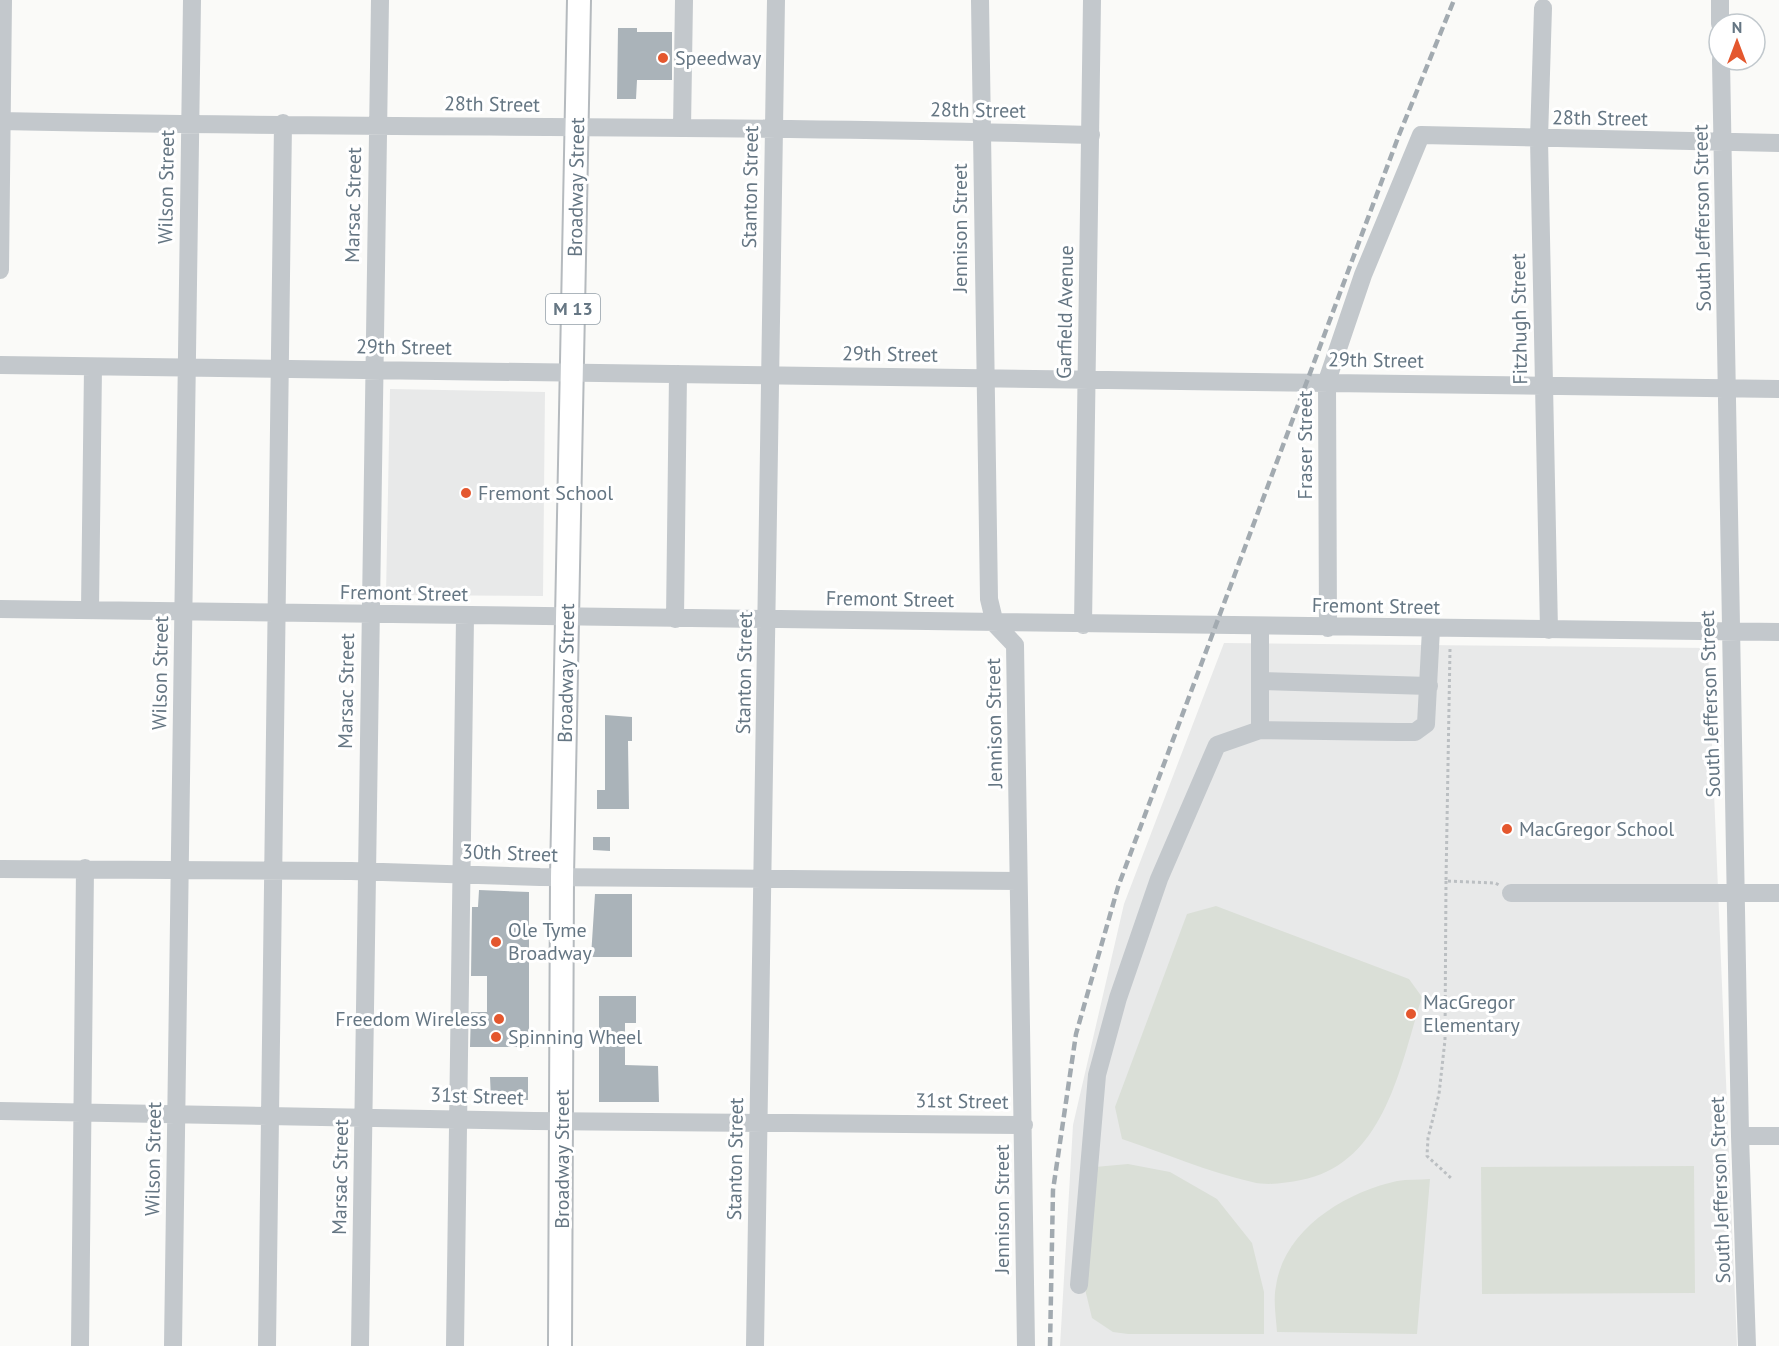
<svg xmlns="http://www.w3.org/2000/svg" width="1779" height="1346" viewBox="0 0 1779 1346" font-family="'PT Sans',sans-serif">
	<style>
		.built { fill: #e8e9e9 }
		.green { fill: #dadfd7 }
		.building { fill: #aab3b9 }
		.lines { fill: none; stroke-linecap: round; stroke-linejoin: round }
		.major-casing { stroke: #b5babe; stroke-width: 26 }
		.path { stroke: #bbbfc2; stroke-width: 3; stroke-dasharray: 3 3; stroke-linecap: butt }
		.minor { stroke: #c3c8cc; stroke-width: 18 }
		.major { stroke: #fff; stroke-width: 22 }
		.rail { stroke: #a2aab0; stroke-width: 4.5; stroke-dasharray: 9 4.5; stroke-linecap: butt }
		.poi-dot { fill: #e4572e; stroke: #fff; stroke-width: 2 }
		.labels { text-anchor: middle; stroke-width: 6; stroke-linejoin: round; paint-order: stroke }
		.shield { fill: #fff; stroke: #939fa8; stroke-width: 1.5 }
		.shield-label { font-size: 18px; font-weight: bold; fill: #657683 }
		.poi-label { font-size: 20px; fill: #657683; stroke: #fff; text-anchor: start }
		.street-label { font-size: 20px; fill: #657683; stroke: #fff }
	</style>
	<rect width="100%" height="100%" fill="#fafaf8"/>
	<path class="built" d="M390,389L545,392L543,596L386,595Z
		M1224,643L1708,648L1737,1346H1060L1073,1125L1124,904Z"/>
	<path class="green" d="M1216,906L1409,979L1422,997C1400,1066 1385,1164 1301,1180C1285,1183 1268,1186 1252,1182C1208,1172 1164,1153 1122,1139L1115,1107L1187,914Z
		M1128,1164L1170,1172L1217,1199L1252,1243L1264,1292V1334H1128L1113,1332L1092,1318L1084,1285L1095,1167Z
		M1694,1166L1695,1293L1482,1294L1481,1167Z
		M1430,1179L1417,1334L1277,1332C1276,1317 1273,1300 1276,1286C1284,1229 1346,1192 1397,1181C1408,1179 1419,1180 1430,1179Z"/>
	<path class="building" d="M618,28H637V32H672V80H637L636,99H617Z
		M605,715L632,717V741H628L629,809H597V790H605Z
		M593,837H610V851L593,850Z
		M479,890L529,892V1047H470L471,1012H487V976H471L472,907H478Z
		M595,894H632V957H591Z
		M599,996H636V1023H625V1065L658,1066L659,1102H599Z
		M490,1077H528V1100L491,1099Z"/>
	<g class="lines">
		<defs>
			<path id="major" d="M560,1346L562,877L579,0"/>
		</defs>
		<use href="#major" class="major-casing"/>
		<path class="path" d="M1450,649L1446,881L1495,883L1499,885
			M1446,881L1445,1040L1439,1094L1428,1138L1427,1156L1451,1178"/>
		<path class="minor" d="M980,0L989,599L995,624L1015,645L1026,1346
			M1720,0V24
			M1543,8L1539,139L1549,630
			M1721,60L1740,1136L1747,1346
			M0,121C364,129 727,124 1091,135
			M682,128L684,0
			M0,270L3,0
			M0,365L1779,389
			M0,609L1779,632
			M90,610L93,367
			M675,619L678,374
			M1083,625L1092,0
			M1260,627V730L1398,732H1415L1426,724L1431,629
			M1328,628L1327,381L1363,275L1421,135L1779,143
			M1260,681L1429,686
			M0,869L351,871L540,877L1018,881
			M1511,893H1779
			M0,1111L534,1121L1024,1125
			M1740,1136H1779
			M1079,1285L1097,1075L1118,998L1159,879L1217,745L1260,730
			M80,1346L85,868
			M173,1346L192,0
			M267,1346L283,123
			M360,1346L380,0
			M455,1346L465,617
			M755,1346L776,0"/>
		<use href="#major" class="major"/>
		<path class="rail" d="M1050,1346L1053,1190L1076,1034L1118,887L1399,135L1454,0"/>
	</g>
	<g class="poi-dot">
		<circle cx="663" cy="58" r="6"/>
		<circle cx="466" cy="493" r="6"/>
		<circle cx="1507" cy="829" r="6"/>
		<circle cx="496" cy="942" r="6"/>
		<circle cx="1411" cy="1014" r="6"/>
		<circle cx="499" cy="1019" r="6"/>
		<circle cx="496" cy="1037" r="6"/>
	</g>
	<g class="labels">
		<rect class="shield" x="546" y="294" width="54" height="30" rx="4.5"/>
		<g class="shield-label">
			<text x="573" y="315">M 13</text>
		</g>
		<g class="poi-label">
			<text x="675" y="65">Speedway</text>
			<text x="478" y="500">Fremont School</text>
			<text x="1519" y="836">MacGregor School</text>
			<text x="508" y="937">Ole Tyme<tspan x="508" dy="23">Broadway</tspan></text>
			<text x="1423" y="1009">MacGregor<tspan x="1423" dy="23">Elementary</tspan></text>
			<text x="487" y="1026" text-anchor="end">Freedom Wireless</text>
			<text x="508" y="1044">Spinning Wheel</text>
		</g>
		<g class="street-label">
			<text transform="translate(492 104) rotate(1)" y="7">28th Street</text>
			<text transform="translate(978 110) rotate(1)" y="7">28th Street</text>
			<text transform="translate(1600 118) rotate(1)" y="7">28th Street</text>
			<text transform="translate(166 187) rotate(-89)" y="7">Wilson Street</text>
			<text transform="translate(576 187) rotate(-89)" y="7">Broadway Street</text>
			<text transform="translate(750 187) rotate(-89)" y="7">Stanton Street</text>
			<text transform="translate(353 205) rotate(-89)" y="7">Marsac Street</text>
			<text transform="translate(1702 218) rotate(-91)" y="7">South Jefferson Street</text>
			<text transform="translate(960 228) rotate(-90)" y="7">Jennison Street</text>
			<text transform="translate(1065 312) rotate(-89)" y="7">Garfield Avenue</text>
			<text transform="translate(1519 319) rotate(-91)" y="7">Fitzhugh Street</text>
			<text transform="translate(404 347) rotate(1)" y="7">29th Street</text>
			<text transform="translate(890 354) rotate(1)" y="7">29th Street</text>
			<text transform="translate(1376 360) rotate(1)" y="7">29th Street</text>
			<text transform="translate(1305 445) rotate(-90)" y="7">Fraser Street</text>
			<text transform="translate(404 593) rotate(1)" y="7">Fremont Street</text>
			<text transform="translate(890 599) rotate(1)" y="7">Fremont Street</text>
			<text transform="translate(1376 606) rotate(1)" y="7">Fremont Street</text>
			<text transform="translate(160 673) rotate(-89)" y="7">Wilson Street</text>
			<text transform="translate(566 673) rotate(-89)" y="7">Broadway Street</text>
			<text transform="translate(744 673) rotate(-89)" y="7">Stanton Street</text>
			<text transform="translate(346 691) rotate(-89)" y="7">Marsac Street</text>
			<text transform="translate(1710 704) rotate(-92)" y="7">South Jefferson Street</text>
			<text transform="translate(994 723) rotate(-91)" y="7">Jennison Street</text>
			<text transform="translate(510 853) rotate(2)" y="7">30th Street</text>
			<text transform="translate(477 1096) rotate(2)" y="7">31st Street</text>
			<text transform="translate(962 1101) rotate(1)" y="7">31st Street</text>
			<text transform="translate(153 1159) rotate(-89)" y="7">Wilson Street</text>
			<text transform="translate(562 1159) rotate(-90)" y="7">Broadway Street</text>
			<text transform="translate(735 1159) rotate(-89)" y="7">Stanton Street</text>
			<text transform="translate(340 1177) rotate(-89)" y="7">Marsac Street</text>
			<text transform="translate(1720 1190) rotate(-92)" y="7">South Jefferson Street</text>
			<text transform="translate(1002 1209) rotate(-90)" y="7">Jennison Street</text>
		</g>
	</g>
	<g transform="translate(1737 42)"><circle r="28" fill="#ffffff" stroke="#c1c8cd" stroke-width="1.5"/>
	<path d="M0-4.5L10 22L0 15L-10 22Z" fill="#e4572e"/>
	<text y="-9" font-size="16" font-weight="bold" text-anchor="middle" fill="#657683">N</text>
	</g>
</svg>
